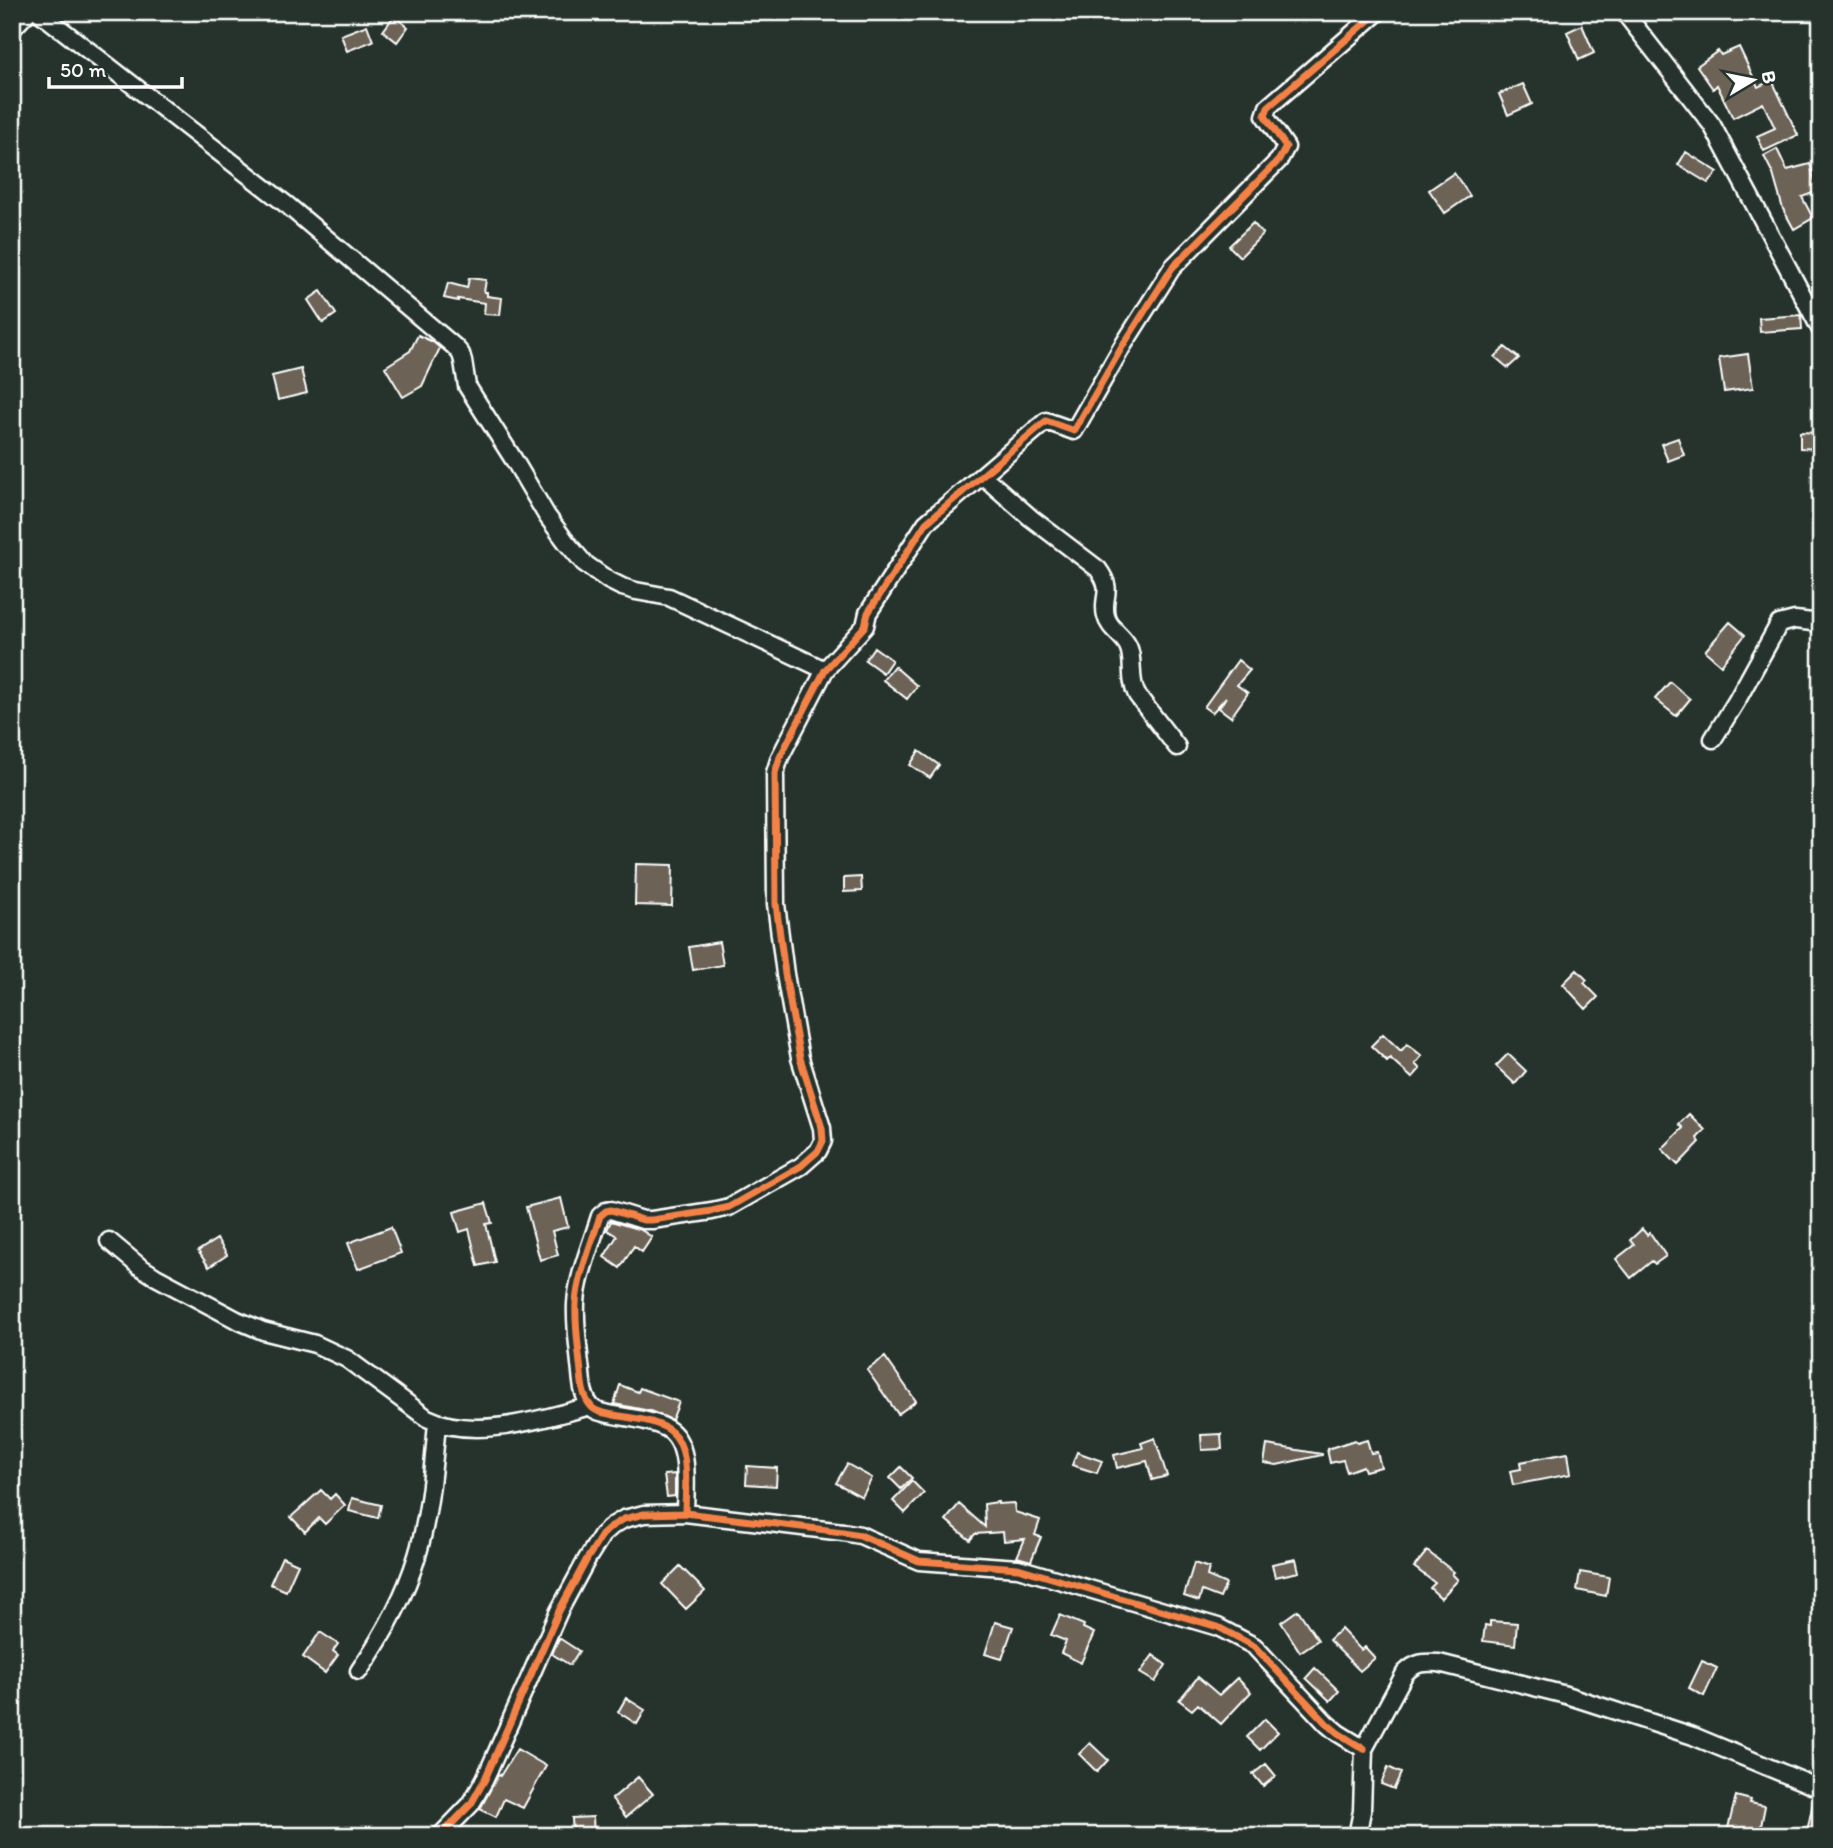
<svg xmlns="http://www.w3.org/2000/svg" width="1833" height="1848" viewBox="0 0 1833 1848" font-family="Itim,sans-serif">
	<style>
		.building { fill: #6c6356; stroke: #fff; stroke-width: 2 }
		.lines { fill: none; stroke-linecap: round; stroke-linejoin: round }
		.street-casing { stroke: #fff; stroke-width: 21 }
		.street { stroke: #26332d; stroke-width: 16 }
		.cycleway-casing { stroke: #26332d; stroke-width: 11 }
		.cycleway { stroke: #f48246; stroke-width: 7 }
	</style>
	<rect width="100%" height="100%" fill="#26332d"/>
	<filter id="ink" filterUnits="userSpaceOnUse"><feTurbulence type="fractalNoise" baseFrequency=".0143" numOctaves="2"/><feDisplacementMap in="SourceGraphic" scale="14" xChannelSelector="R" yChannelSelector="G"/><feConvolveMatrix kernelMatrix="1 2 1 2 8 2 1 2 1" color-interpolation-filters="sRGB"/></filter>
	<g filter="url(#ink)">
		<path class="building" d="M394,16L408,27L397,42L383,31Z
			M367,25L373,41L347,51L341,35Z
			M1582,25L1594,53L1579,60L1567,32Z
			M1739,47L1758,87L1772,80L1798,135L1764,151L1757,136L1775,128L1763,103L1733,118L1717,85L1713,89L1697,66L1718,51L1721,55Z
			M1523,84L1532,104L1508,115L1499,94Z
			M1777,149L1787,170L1810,164L1818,191L1802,197L1813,218L1794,229L1783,209L1773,174L1764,156Z
			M1686,152L1718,172L1708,183L1678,165Z
			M1454,173L1470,196L1445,213L1429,190Z
			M1253,223L1263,234L1240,257L1229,246Z
			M469,278L486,280L484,292H487V296L502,298L500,315L484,314L485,303L458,299V301L444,298L448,283L467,288Z
			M321,291L336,314L323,323L308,300Z
			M1801,315L1802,329L1760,332L1759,318Z
			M418,335L433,342L440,348L422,386L403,397L385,367L410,351Z
			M1505,347L1519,358L1508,368L1495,357Z
			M1748,354L1753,388L1724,392L1719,358Z
			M301,369L307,393L278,400L272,376Z
			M1800,432L1821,433V449L1800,448Z
			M1678,438L1684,455L1668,461L1661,444Z
			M1730,622L1745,635L1721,665L1705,651Z
			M874,647L892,660L883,673L865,660Z
			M1238,660L1250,670L1237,685L1248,693L1231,717L1219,708L1226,697L1212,713L1204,707Z
			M894,666L917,686L907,699L883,680Z
			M1670,682L1690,699L1676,716L1655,699Z
			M919,751L939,765L930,778L910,765Z
			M636,864L673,865L672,906L635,905Z
			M861,877L862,891L844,892V878Z
			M719,942L723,965L693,970L689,947Z
			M1577,970L1587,980L1584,983L1598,997L1586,1009L1563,984Z
			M1383,1034L1401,1051L1407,1044L1422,1056L1415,1064L1420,1069L1412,1078L1390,1058L1387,1061L1371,1046Z
			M1508,1054L1526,1071L1515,1084L1496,1066Z
			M1689,1114L1705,1130L1697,1138L1700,1142L1678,1165L1662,1149L1683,1128L1679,1124Z
			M561,1198L568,1227L552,1231L558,1255L540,1260L526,1207Z
			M486,1203L492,1223L486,1224L495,1262L478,1266L469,1229L460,1232L454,1212Z
			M611,1221L641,1230L652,1237L642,1252L634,1246L620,1268L604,1257L617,1236L607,1230Z
			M391,1227L401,1253L358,1269L348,1243Z
			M1642,1229L1647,1235L1650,1233L1666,1256L1655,1264L1652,1261L1631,1278L1616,1259L1634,1245L1630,1240Z
			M217,1239L227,1255L209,1267L198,1251Z
			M885,1357L916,1401L898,1414L867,1370Z
			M620,1385L638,1392L640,1388L679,1402L672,1420L650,1411L614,1404Z
			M1221,1434L1222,1449L1202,1450L1201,1435Z
			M1155,1438L1167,1476L1152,1480L1147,1461L1117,1468L1114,1455L1143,1448L1141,1443Z
			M1355,1440L1357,1443L1367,1440L1371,1453L1377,1452L1381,1467L1365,1471L1363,1466L1347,1472L1343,1460L1330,1463L1327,1449Z
			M1267,1445L1322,1454V1455L1277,1465L1264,1463Z
			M1077,1452L1102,1461L1097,1473L1072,1465Z
			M1568,1453L1571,1474L1513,1485L1510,1471L1521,1469L1520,1462Z
			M847,1464L872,1478L862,1497L836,1483Z
			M747,1466L777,1468L776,1486L746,1484Z
			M901,1467L912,1478L901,1489L890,1478Z
			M675,1474V1496L667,1497L664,1475Z
			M912,1481L924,1493L905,1513L893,1501Z
			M321,1490L330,1499L335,1494L345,1505L325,1524L319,1518L305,1532L291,1517Z
			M352,1498L381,1505L378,1518L349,1511Z
			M998,1502V1504L1014,1503L1015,1512L1040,1520L1035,1535L1041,1537L1031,1561L1017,1557L1025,1539L1004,1541L1003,1532L975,1534L970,1540L946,1520L959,1504L985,1527L984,1504Z
			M1427,1551L1454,1572L1452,1574L1458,1580L1441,1598L1430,1588L1435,1583L1414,1567Z
			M282,1557L298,1564L286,1591L270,1584Z
			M1296,1559L1299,1572L1275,1577L1272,1564Z
			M1194,1563L1209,1568L1207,1576L1226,1584L1220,1598L1202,1591L1199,1601L1184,1596Z
			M680,1566L705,1591L686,1609L662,1584Z
			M1580,1572L1609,1577L1606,1596L1577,1590Z
			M1298,1610L1318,1640L1300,1652L1281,1622Z
			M1060,1615L1084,1625L1083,1628L1094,1633L1081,1663L1061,1653L1066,1641L1051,1635Z
			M1490,1621L1517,1623L1515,1645L1483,1641L1485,1625L1490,1626Z
			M995,1622L1013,1627L1002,1659L985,1654Z
			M1341,1629L1361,1650L1365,1647L1375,1658L1360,1671L1329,1640Z
			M320,1632L338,1644L333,1651L338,1655L325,1673L303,1657Z
			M559,1638L579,1651L570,1665L552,1654Z
			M1153,1655L1166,1665L1155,1682L1140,1673Z
			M1702,1661L1717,1668L1704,1696L1689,1688Z
			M1315,1668L1339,1691L1330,1701L1306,1678Z
			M1198,1677L1219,1695L1237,1678L1251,1692L1221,1724L1198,1704L1192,1710L1179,1700Z
			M626,1698L645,1710L637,1724L618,1712Z
			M1265,1719L1278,1732L1260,1750L1247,1737Z
			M1090,1743L1108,1760L1097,1772L1079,1754Z
			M517,1749L546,1766L523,1808L504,1799L496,1817L480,1809L498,1775L500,1776Z
			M1266,1764L1276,1776L1263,1786L1253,1774Z
			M1388,1767L1401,1773L1394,1789L1381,1784Z
			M638,1777L653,1794L626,1817L612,1799Z
			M1736,1796L1751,1800L1750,1803L1765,1806L1759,1836H1726Z
			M1814,1798L1821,1799V1836H1806Z
			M593,1817L594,1836H573L572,1818Z"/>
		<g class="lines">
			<defs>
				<path id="street" d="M39,12L287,205L455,347L461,354L463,361L467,386L514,460L547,516L567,543L584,563L608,580L622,587L636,591L669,597L825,670
					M1624,12L1712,125L1821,330
					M12,29L28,12
					M983,476L1031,518L1098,569C1115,592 1101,596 1106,616C1109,629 1123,635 1128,646C1135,660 1128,678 1137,695L1177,747
					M1713,739L1736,702L1779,624L1795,620L1821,623
					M109,1241L139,1266L156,1277L237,1320L263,1331L315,1344L347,1359L427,1418C474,1441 542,1419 590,1406
					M685,1513C685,1488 692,1442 666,1428C651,1420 631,1418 614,1415C606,1413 595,1413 590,1405C581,1394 582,1377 580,1364C578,1344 575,1324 576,1304C577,1278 592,1242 600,1216L606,1211L611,1210L643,1220H652L712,1211L729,1207L801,1166L818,1151L823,1141L822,1128L800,1058L785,974L776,904L775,773L780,757L825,670L865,626L868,613L926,523L1046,421L1074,431L1122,347L1172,268L1279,160L1286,147L1265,116L1268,107L1378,12
					M359,1671C383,1636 405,1596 417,1556C430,1513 433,1467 437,1423
					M440,1836L471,1804L485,1779L559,1611L587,1559L602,1535L612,1526L624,1519L644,1514L685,1513L843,1532L860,1535L919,1561L1018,1568L1218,1627L1254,1646L1327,1724L1338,1733L1364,1749
					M1357,1836L1362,1811L1364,1749L1405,1673C1416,1662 1424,1662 1439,1663L1566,1695L1693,1736L1821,1789"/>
			</defs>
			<use href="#street" class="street-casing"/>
			<use href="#street" class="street"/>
			<defs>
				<path id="cycleway" d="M685,1513C685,1488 692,1442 666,1428C651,1420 631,1418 614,1415C606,1413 595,1413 590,1405C581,1394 582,1377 580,1364C578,1344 575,1324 576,1304C577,1278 592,1242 600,1216L606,1211L611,1210L643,1220H652L712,1211L729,1207L801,1166L818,1151L823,1141L822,1128L800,1058L785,974L776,904L775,773L780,757L825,670L865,626L868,613L926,523L1046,421L1074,431L1122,347L1172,268L1279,160L1286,147L1265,116L1268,107L1378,12
					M440,1836L471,1804L485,1779L559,1611L587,1559L602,1535L612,1526L624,1519L644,1514L685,1513L843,1532L860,1535L919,1561L1018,1568L1218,1627L1254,1646L1327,1724L1338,1733L1364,1749"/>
			</defs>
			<use href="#cycleway" class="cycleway-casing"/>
			<use href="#cycleway" class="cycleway"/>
		</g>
	</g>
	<rect width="1833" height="1848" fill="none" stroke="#26332d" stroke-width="42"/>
	<rect x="21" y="21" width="1791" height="1806" fill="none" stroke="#fff" stroke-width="2.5" filter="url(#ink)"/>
	<g transform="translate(1753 80) rotate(80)" stroke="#26332d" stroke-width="5" paint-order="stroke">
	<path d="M0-5L12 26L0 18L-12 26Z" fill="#ffffff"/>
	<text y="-10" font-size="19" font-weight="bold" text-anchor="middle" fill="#ffffff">B</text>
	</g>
	<path d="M49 77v10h133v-10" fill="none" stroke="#ffffff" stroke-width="3.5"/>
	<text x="60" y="77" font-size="21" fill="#ffffff" stroke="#26332d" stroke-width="5" paint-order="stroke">50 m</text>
</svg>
